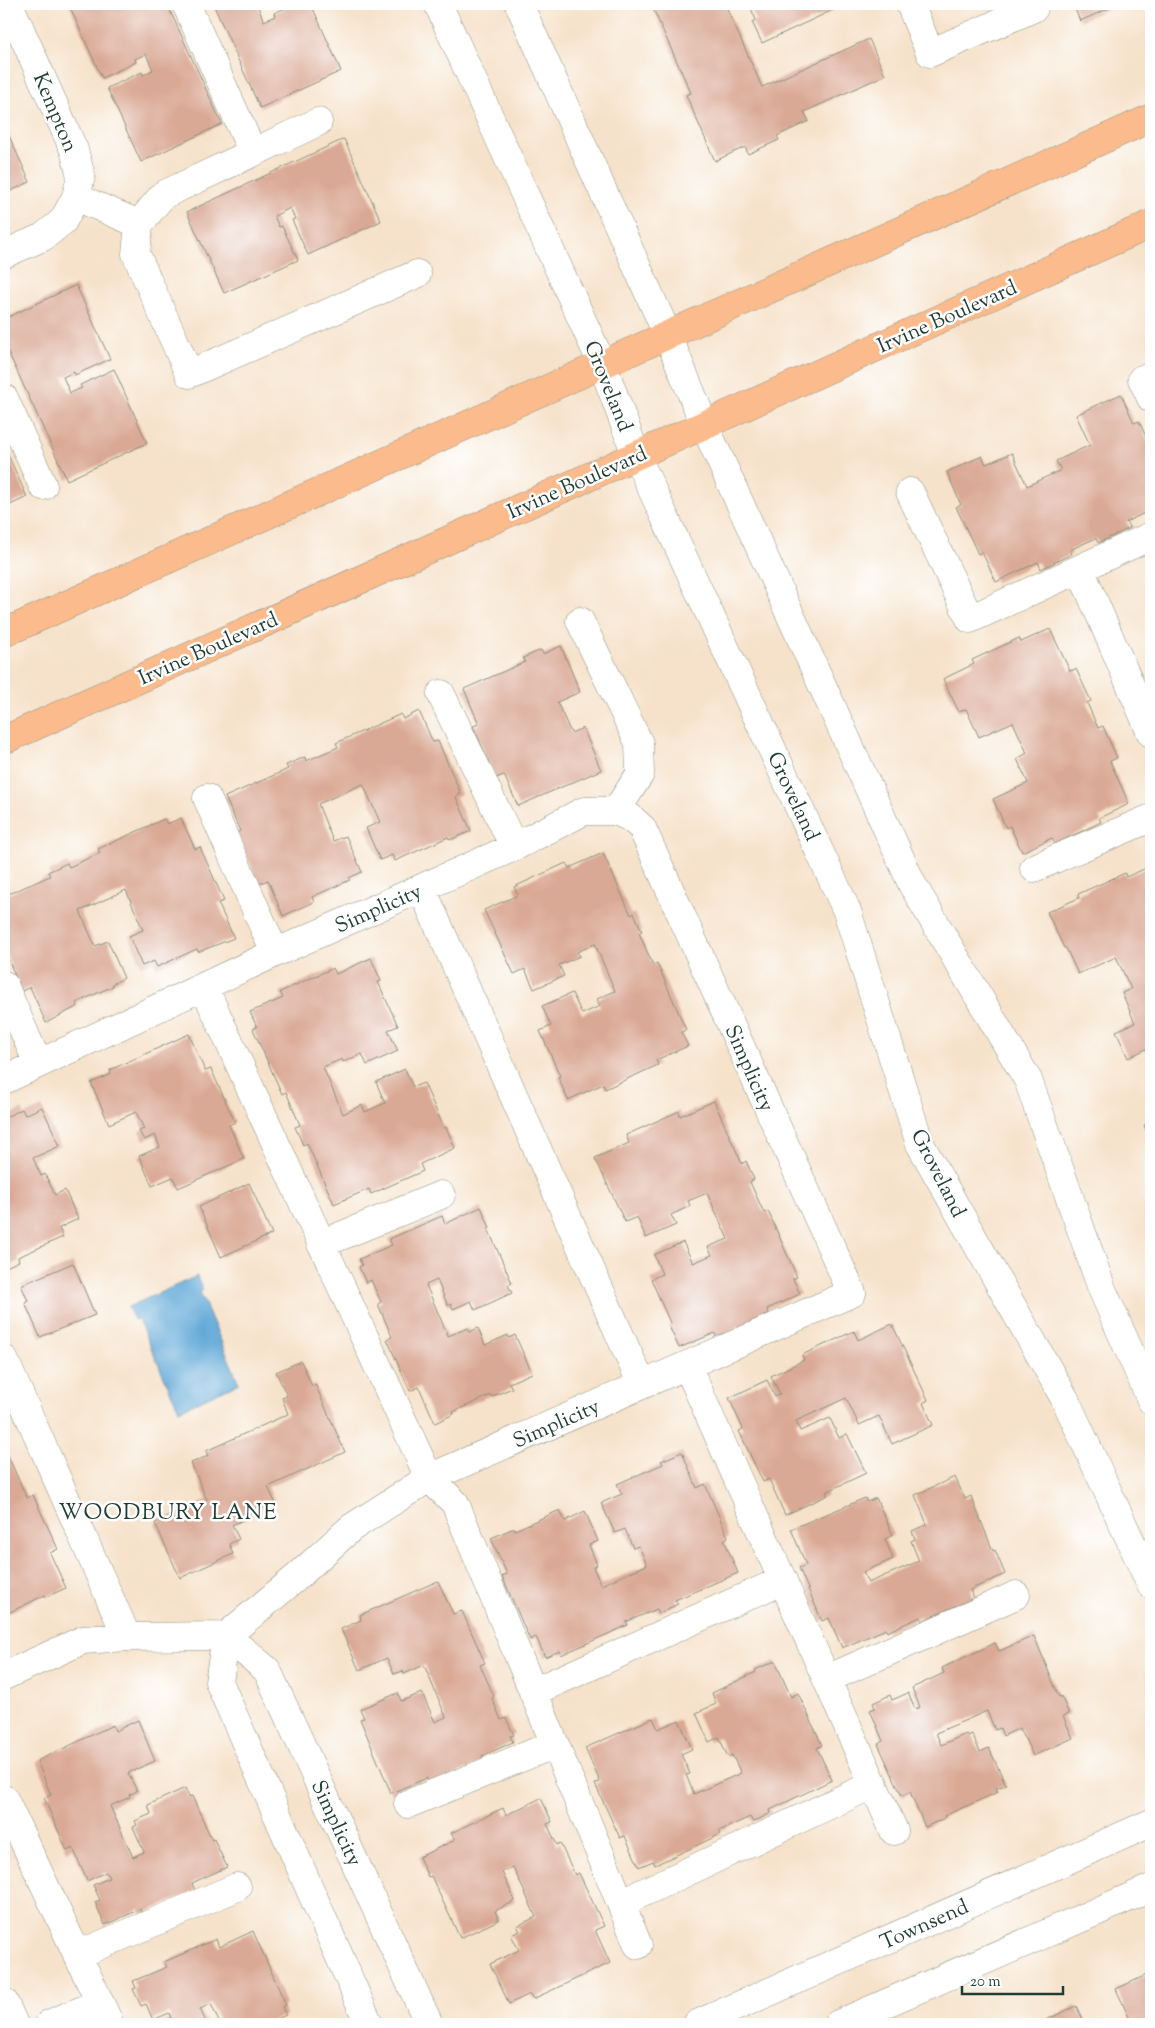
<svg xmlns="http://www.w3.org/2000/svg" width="1155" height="2028" viewBox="0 0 1155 2028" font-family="'Sorts Mill Goudy',serif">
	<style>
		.water { fill: #61a8d7; stroke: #407286 }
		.building { fill: #daa995 }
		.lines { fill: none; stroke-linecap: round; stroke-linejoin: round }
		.minor-casing { stroke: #8a907f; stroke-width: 29 }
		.major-casing { stroke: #8a907f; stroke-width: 29 }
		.minor { stroke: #fff; stroke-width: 28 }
		.major { stroke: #fbbb8c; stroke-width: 28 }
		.labels { text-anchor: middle; stroke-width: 5; stroke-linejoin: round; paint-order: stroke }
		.street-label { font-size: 21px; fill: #1f3d34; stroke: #fff }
		.neighbourhood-label { font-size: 22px; letter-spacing: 1px; fill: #1f3d34; stroke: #fff }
	</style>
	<rect width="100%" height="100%" fill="#fff"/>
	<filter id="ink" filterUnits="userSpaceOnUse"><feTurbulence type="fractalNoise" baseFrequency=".02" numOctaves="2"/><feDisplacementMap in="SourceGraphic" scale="10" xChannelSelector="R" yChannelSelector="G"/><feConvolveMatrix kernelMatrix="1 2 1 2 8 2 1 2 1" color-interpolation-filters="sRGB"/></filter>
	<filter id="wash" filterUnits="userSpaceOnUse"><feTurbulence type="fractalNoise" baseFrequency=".0096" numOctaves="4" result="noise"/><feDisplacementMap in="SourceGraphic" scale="20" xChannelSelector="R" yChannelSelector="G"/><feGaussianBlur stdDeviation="1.12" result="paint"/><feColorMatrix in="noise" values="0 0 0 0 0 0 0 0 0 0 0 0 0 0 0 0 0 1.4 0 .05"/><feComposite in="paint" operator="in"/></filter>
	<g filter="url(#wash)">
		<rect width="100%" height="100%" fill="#f6e2ca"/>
		<path class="water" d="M197,1276L203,1290L200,1292L239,1383L179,1410L138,1319L134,1320L128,1307Z"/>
		<g id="blocks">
			<path class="building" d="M71,4H167L222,124L141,162L107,88L142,72L143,75L153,70L146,54L135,59L136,62L102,78L69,5Z
				M213,4H260L257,5L264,21L275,16L274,13L295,4H311L341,71L260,108Z
				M651,4H725L762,87L869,39L885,75L804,112L809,121L777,136L779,140L748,154L745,147L715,161L686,95L691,93Z
				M749,4H846L762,43L752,22L756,20Z
				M1073,4H1119L1080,21Z
				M4,125L30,182L4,194Z
				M344,139L381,221L308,255L292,220L295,219L290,208L274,216L279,227L282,226L298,260L224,293L187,212Z
				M76,285L110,359L75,375L74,372L63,377L70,393L82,388L80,385L114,369L147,443L67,480L4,343V319Z
				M1121,394L1134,423L1139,421L1151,448V510L1126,522L1130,528L1098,543L1096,538L1070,550L1072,554L1041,569L1038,562L996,582L982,552L978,554L956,507L961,505L947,472L982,456L986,464L1012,453L1027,486L1061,470L1056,461L1090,445L1076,415Z
				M4,446L27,497L4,508Z
				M1050,629L1070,671L1076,669L1091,701L1087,703L1098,728L1103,726L1117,758L1110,761L1129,804L1099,818L1101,822L1055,844L1052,838L1022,852L1010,826L1006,828L993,799L1028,783L1017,759L1027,753L1013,722L979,737L966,709L959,712L943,679L974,664L972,660L1019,638L1021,642Z
				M561,646L580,692L557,702L571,733L583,728L601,770L518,806L504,775L496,778L473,726L479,724L464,689L525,662L523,658L541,650L543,654Z
				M419,711L433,742L438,741L461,794L456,797L471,831L450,840L448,837L395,861L392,855L380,860L366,828L380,822L363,784L318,804L333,841L346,836L362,872L349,878L350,880L312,897L314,902L283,916L268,880L259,884L237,833L240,831L225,797L288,769L286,765L305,757L306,761L338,747L336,743L401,714L403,719Z
				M181,818L195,849L200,847L224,901L218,903L234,938L198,952L197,949L157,967L154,961L142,966L129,936L143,930L126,890L80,911L95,946L108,941L124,978L112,984L113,986L76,1003L78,1006L46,1023L30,987L22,991L4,950V896L50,876L48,872L67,863L69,867L100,853L98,849L164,819L167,824Z
				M603,853L631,915L634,913L642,931L639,933L653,965L657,963L686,1030L681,1032L688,1046L656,1060L658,1065L605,1089L603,1084L568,1100L558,1077L560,1076L540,1031L551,1026L542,1006L572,993L582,1014L600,1006L597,999L615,991L595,944L577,952L580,956L559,965L564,976L534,989L525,969L514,974L484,910L518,895L514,887L566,863L569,868Z
				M1151,866V1060L1146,1049L1128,1058L1116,1031L1135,1023L1122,993L1131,989L1116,957L1078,974L1066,948H1064L1047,912L1079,898L1078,894L1125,873L1126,877Z
				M371,958L381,981L378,982L398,1026L388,1030L398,1051L367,1065L362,1054L343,1062L342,1059L323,1067L343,1114L362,1105L365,1112L385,1103L376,1082L405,1069L413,1087L424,1083L444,1128L446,1127L455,1148L420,1164L423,1171L371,1194L369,1189L334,1204L307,1143L303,1145L295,1127L300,1125L286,1092L282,1094L253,1029L257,1027L250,1012L283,998L280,992L333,968L336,974Z
				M189,1034L205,1071L211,1069L235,1122L229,1125L244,1159L178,1188L173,1177L152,1186L139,1156L160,1147L155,1135L144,1140L139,1131L144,1129L136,1112L109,1124L91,1083L111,1074L110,1070Z
				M714,1101L742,1164L746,1161L754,1179L750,1182L764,1213L768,1211L797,1277L793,1279L800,1294L767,1309L769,1314L716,1337L715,1333L679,1348L669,1326L671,1325L651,1279L662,1274L654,1255L683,1242L693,1263L712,1255L708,1247L728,1239L707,1193L688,1201L690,1206L671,1215L676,1225L646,1238L637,1217L625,1222L595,1158L629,1143L626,1135L679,1111L680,1116Z
				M42,1107L60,1146L33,1158L41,1176L45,1174L55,1195L65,1190L78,1219L59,1228L63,1237L18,1257L19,1261L4,1268V1118L22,1109L25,1115Z
				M1151,1122V1142L1144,1125Z
				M249,1183L272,1234L221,1257L199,1207Z
				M481,1207L490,1228L488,1229L512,1283L508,1285L512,1293L475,1310L471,1301L453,1309L451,1304L448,1306L437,1280L426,1285L448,1336L468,1328L470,1332L478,1328L485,1345L508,1335L509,1338L515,1335L532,1373L509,1383L512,1388L491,1397V1395L453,1412L454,1414L435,1423L419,1387L410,1391L387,1339L392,1337L378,1304L381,1302L371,1280L366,1283L359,1267L362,1265L359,1259L392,1245L389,1239L442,1216L445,1224Z
				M73,1263L95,1315L40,1337L25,1303L28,1301L21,1285Z
				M892,1324L928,1400L923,1403L933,1425L892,1444L879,1416L859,1425L846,1398L796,1421L800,1431L830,1418L839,1438L847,1434L866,1473L826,1492L828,1495L785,1515L769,1479L763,1482L739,1431L743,1429L729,1398L767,1380L775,1397L780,1394L771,1376L804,1360L802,1355L854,1331L858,1340Z
				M301,1361L312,1386L315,1384L345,1452L268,1487L275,1502L248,1514L249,1517L232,1525L239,1539L229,1544L233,1554L180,1578L155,1523L207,1500L191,1463L208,1456L206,1451L288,1414L282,1398L287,1396L276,1372Z
				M4,1447L27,1498L33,1495L58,1549L50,1553L66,1588L46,1597L45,1595L4,1615Z
				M682,1452L697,1488L705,1484L728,1537L724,1540L738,1573L675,1600L678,1604L659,1613L657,1609L626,1622L628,1625L561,1655L560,1651L545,1657L536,1637L530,1640L502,1576L507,1574L491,1538L514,1528L515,1530L560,1510L565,1521L585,1511L598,1541L589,1545L597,1565L593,1567L601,1585L647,1565L639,1546L633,1548L625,1529L615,1533L601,1503L622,1494L617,1484L663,1464L661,1461Z
				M955,1477L965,1499L971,1496L993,1551L995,1550L1005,1574L970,1590L974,1598L922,1621L920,1617L887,1632L886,1629L842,1648L829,1618L822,1621L799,1568L806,1565L791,1529L865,1498L867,1502L876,1498L893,1535L885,1539L893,1559L863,1572L868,1583L919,1561L911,1541L915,1539L912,1531L927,1524L915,1495Z
				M438,1581L453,1614L462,1611L485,1663L480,1665L494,1696L492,1698L501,1720L506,1718L514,1735L510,1736L513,1742L482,1756L484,1761L430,1786L427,1778L391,1793L360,1719L364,1718L360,1709L398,1693L401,1701L422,1693L435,1722L446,1717L424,1665L404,1674L403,1671L394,1674L387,1658L359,1670L341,1629L361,1620L360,1615Z
				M1034,1636L1059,1697L1061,1696L1069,1714L1063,1716L1073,1738L1033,1756L1020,1728L1003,1736L1000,1728L995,1730L987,1711L936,1733L941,1745L966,1734L968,1736L972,1734L980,1752L989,1748L1006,1785L996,1788L998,1792L944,1816L945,1818L925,1827L910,1792L902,1796L878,1744L883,1741L870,1710L875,1708L873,1703L890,1695L892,1700L908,1693L915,1709L920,1707L912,1688L944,1673L942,1668L995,1643L999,1651Z
				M775,1661L791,1697L798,1693L822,1745L817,1748L832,1780L770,1810L771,1813L753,1822L750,1817L719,1831L721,1834L655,1865L653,1861L639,1867L625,1836L620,1838L595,1784L600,1782L585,1748L653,1718L658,1729L679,1720L692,1749L681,1754L690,1774L686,1775L694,1794L741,1773L732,1755L728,1757L719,1737L709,1742L696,1713L716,1704L712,1693L756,1672L755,1670Z
				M138,1720L155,1761L128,1773L137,1791L129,1795L130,1797L110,1806L133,1857L144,1852L133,1827L137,1825L135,1821L151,1814L148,1805L185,1788L189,1797L192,1796L212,1840L214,1839L227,1867L192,1883L195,1891L142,1914L140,1909L105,1925L95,1902L100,1900L93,1885L109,1878L106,1872L87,1881L73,1848L67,1851L44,1798L51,1795L37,1761L113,1725L115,1731Z
				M541,1798L552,1822L547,1824L557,1845L560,1843L575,1875L579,1873L604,1926L595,1930L610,1963L533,1999L530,1994L509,2004L490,1964L519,1950L511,1935L520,1931L517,1926L536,1917L513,1867L502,1872L515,1901L495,1911L499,1920L460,1938L431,1876L428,1877L419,1857L455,1840L451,1833L503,1808L506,1815Z
				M253,1931L286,2005L282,2007L286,2015L265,2024H220L211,2004L200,2009L207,2024H156L171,2018L169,2013L153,2020L146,2004L141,2006L133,1989L136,1988L133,1981L167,1967L164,1962L216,1939L219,1947Z
				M1151,1973V2024H1132L1116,1989Z
				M1076,2006L1085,2024H1037Z"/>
		</g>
	</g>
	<g filter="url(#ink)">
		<use href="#blocks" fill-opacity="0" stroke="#8a907f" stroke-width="1"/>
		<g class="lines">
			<defs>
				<path id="minor" d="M186,4L252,151
					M438,4L603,366L636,455L847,911L920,1144L1065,1399L1151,1585
					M519,4L668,336L704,424L912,884L1028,1080L1102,1289L1151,1400
					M910,4L930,53L1034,8L1032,4
					M76,197L139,224L163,195L318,122
					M139,224L136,254L189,374L417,274
					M4,254L43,237L63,221L76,197L81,176L74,150L9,4
					M1142,379L1151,398
					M4,398L43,486
					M910,492L970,619L1151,536
					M1080,569L1151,733
					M580,621L639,743L640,774L616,811
					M441,694L514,847
					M207,798L275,953
					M1034,868L1151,818
					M422,889L642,1385
					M4,985L38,1064
					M204,987L429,1478L455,1503L638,1945
					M4,1080L275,953L514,847L584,811H616L631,818L642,828L852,1293L429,1478L351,1528L297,1577L226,1636L127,1637L83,1640L4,1676
					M321,1244L441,1195
					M4,1359L127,1637
					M687,1365L894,1831
					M226,1636L267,1670L429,2024
					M226,1636L219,1682L369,2024
					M827,1679L1016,1595
					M533,1692L783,1580
					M4,1799L110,2024
					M408,1804L555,1744
					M621,1903L874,1784
					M77,1955L237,1887
					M4,2002L14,2024
					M49,2024L100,2003
					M697,2024L1151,1823
					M838,2024L1151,1888"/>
				<path id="major" d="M4,633L1151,118
					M4,740L1151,224"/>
			</defs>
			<use href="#minor" class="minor-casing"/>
			<use href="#major" class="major-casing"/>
			<use href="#minor" class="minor"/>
			<use href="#major" class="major"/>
		</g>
	</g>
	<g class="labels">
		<g class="street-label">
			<text transform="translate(56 112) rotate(67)" y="7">Kempton</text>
			<text transform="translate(947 316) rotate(-24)" y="7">Irvine Boulevard</text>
			<text transform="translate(609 386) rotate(68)" y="7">Groveland</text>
			<text transform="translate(577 482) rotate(-24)" y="7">Irvine Boulevard</text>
			<text transform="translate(208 648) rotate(-24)" y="7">Irvine Boulevard</text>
			<text transform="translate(794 796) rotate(65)" y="7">Groveland</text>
			<text transform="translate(378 908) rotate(-24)" y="7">Simplicity</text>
			<text transform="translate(750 1068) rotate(66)" y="7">Simplicity</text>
			<text transform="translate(939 1173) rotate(63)" y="7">Groveland</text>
			<text transform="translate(556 1423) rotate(-24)" y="7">Simplicity</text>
			<text transform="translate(337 1823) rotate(65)" y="7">Simplicity</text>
			<text transform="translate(924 1924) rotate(-24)" y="7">Townsend</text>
		</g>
		<g class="neighbourhood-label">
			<text x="168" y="1519">WOODBURY LANE</text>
		</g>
	</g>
	<rect width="1155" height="2028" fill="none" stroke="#fff" stroke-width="20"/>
	<path d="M962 1986v8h101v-8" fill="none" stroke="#1f3d34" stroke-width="2.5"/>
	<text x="970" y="1986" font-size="15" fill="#1f3d34" stroke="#ffffff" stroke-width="4" paint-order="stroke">20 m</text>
</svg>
